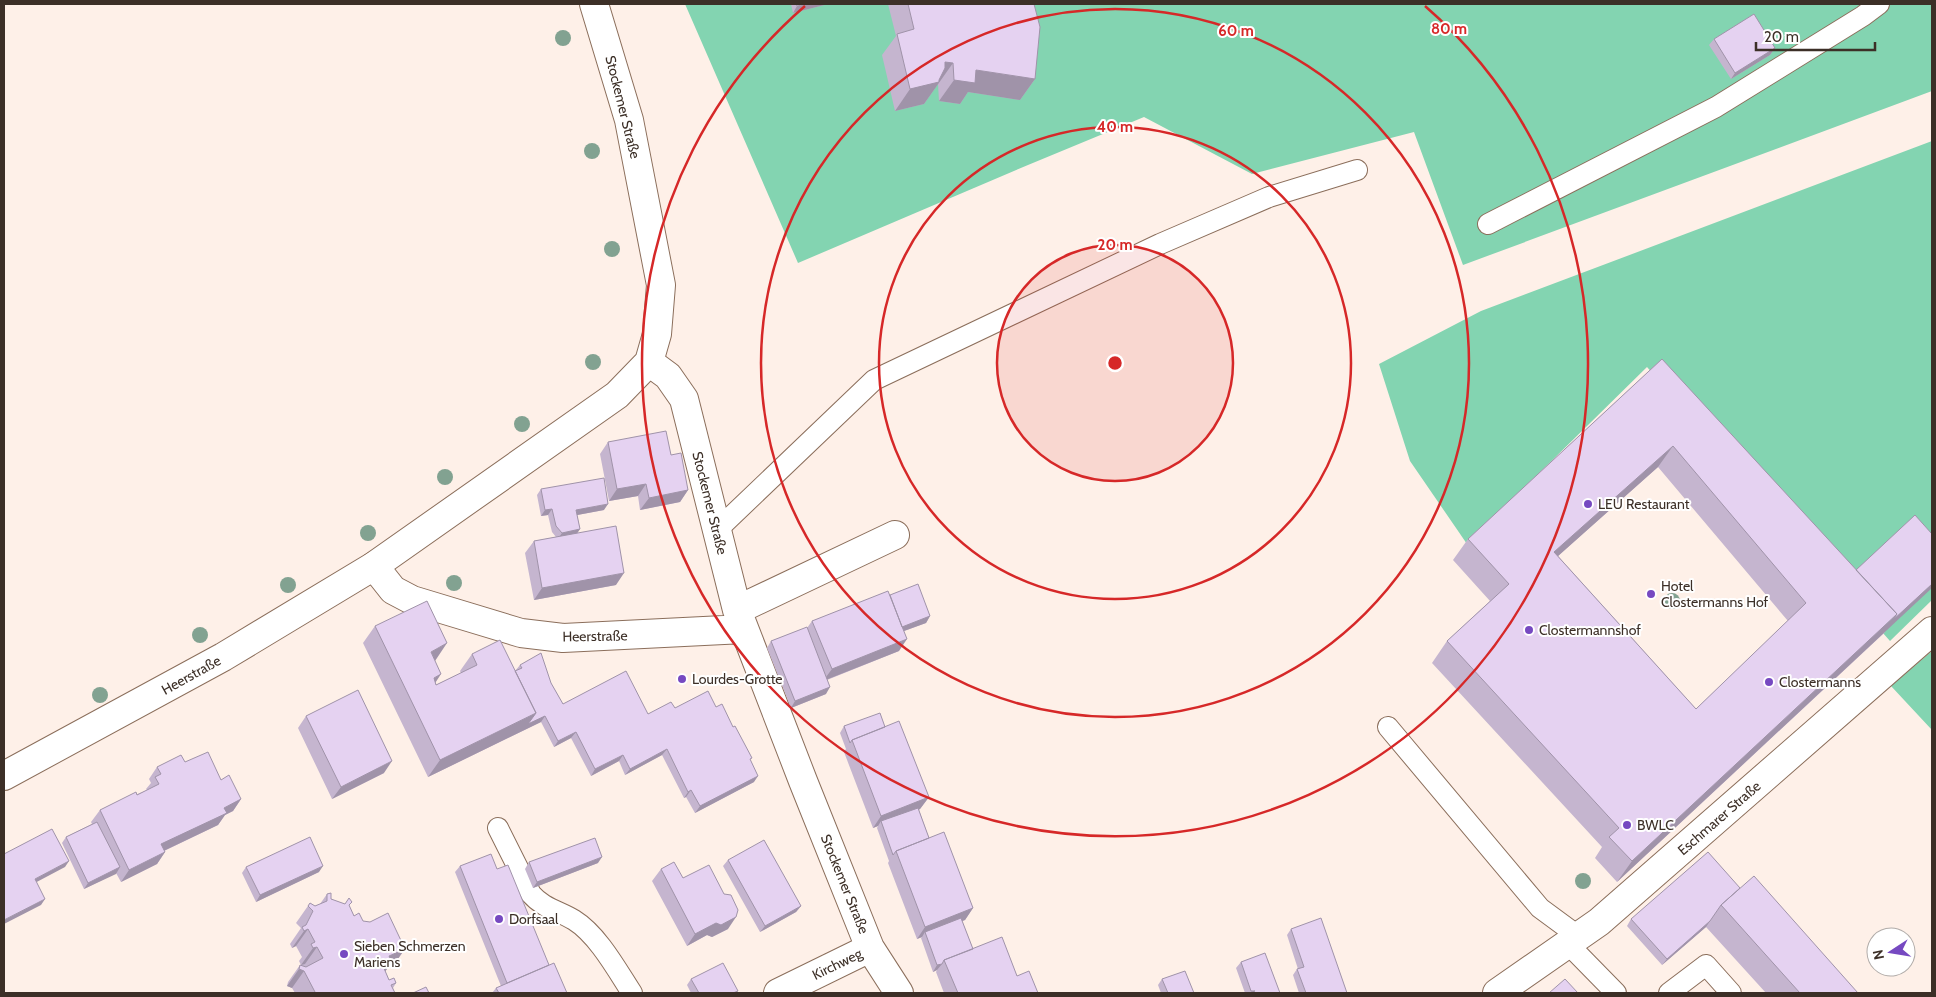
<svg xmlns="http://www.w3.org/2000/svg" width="1936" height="997" viewBox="0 0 1936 997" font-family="Cabin,sans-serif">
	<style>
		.green { fill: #83d4b1 }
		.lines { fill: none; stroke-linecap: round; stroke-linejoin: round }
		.lane-casing { stroke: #8b6e5b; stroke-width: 22 }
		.street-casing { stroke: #8b6e5b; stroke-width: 30 }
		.secondary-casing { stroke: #8b6e5b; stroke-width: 30 }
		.lane { stroke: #fff; stroke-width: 20 }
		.street { stroke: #fff; stroke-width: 28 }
		.secondary { stroke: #fff; stroke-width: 28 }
		.tree { fill: #82a291 }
		.wall { fill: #c5b5cf; fill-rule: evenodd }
		.shaded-wall { fill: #a093a9 }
		.building { fill: #e5d2f1; stroke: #a093a9; fill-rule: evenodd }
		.ring { fill: none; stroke: #d62828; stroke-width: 2.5 }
		.poi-dot { fill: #7649c1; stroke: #fff; stroke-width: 2 }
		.labels { text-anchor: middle; stroke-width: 4; stroke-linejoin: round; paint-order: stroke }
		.street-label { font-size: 14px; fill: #3c2f27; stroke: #fff }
		.poi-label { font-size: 14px; fill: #3c2f27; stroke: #fff; text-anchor: start }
		.centre { fill: #d62828; stroke: #fff; stroke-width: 2.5 }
		.ring-label { font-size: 15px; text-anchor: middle; font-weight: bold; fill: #d62828; stroke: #fff; stroke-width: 4; stroke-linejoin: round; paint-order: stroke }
	</style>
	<rect width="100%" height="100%" fill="#fef0e8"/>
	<path class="green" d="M685,4H1932V91L1463,265L1414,132L1252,174L1144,117L1028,165L798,263Z
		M1932,141V600L1890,641L1647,367L1467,544L1410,461L1379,364L1481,311Z
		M1932,651V730L1891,686Z"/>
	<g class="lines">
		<defs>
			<path id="lane" d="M1488,224L1716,107L1863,16L1879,4
				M717,530L874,380L1160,244L1269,197L1357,170
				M1388,727L1540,908L1578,936
				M498,828L531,894C543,908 559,911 574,920C598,935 617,970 632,993
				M1568,944L1616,993
				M1669,993L1706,965L1731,993"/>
			<path id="street" d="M649,362L668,376L684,399L737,610L803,781L870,948L899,993
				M374,566L393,590L412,600L521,633L563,638L744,629
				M737,610L895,535
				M778,993L870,948
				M1497,993L1599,922L1932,631"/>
			<path id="secondary" d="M4,776L223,657L374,566L617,395L649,362L657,334L661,285L629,120L594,4"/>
		</defs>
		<use href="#lane" class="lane-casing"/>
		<use href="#street" class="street-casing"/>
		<use href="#secondary" class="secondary-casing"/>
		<use href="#lane" class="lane"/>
		<use href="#street" class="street"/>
		<use href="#secondary" class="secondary"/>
	</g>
	<g class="tree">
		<circle cx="563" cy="38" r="8"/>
		<circle cx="592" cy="151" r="8"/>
		<circle cx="612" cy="249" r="8"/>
		<circle cx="593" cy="362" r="8"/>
		<circle cx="522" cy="424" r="8"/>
		<circle cx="445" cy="477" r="8"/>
		<circle cx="368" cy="533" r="8"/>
		<circle cx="454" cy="583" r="8"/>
		<circle cx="288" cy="585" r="8"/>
		<circle cx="1672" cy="601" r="8"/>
		<circle cx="200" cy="635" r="8"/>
		<circle cx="100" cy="695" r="8"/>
		<circle cx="1583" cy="881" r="8"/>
	</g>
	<path class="wall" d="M791,4H828L793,13Z
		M888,4H1034L1035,79L1020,100L968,92L960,104L939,101L938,84L924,104L895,111L882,55L896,36Z
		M1714,39L1775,48L1770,55L1731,79L1709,45Z
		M1662,359L1885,632L1882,635L1617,882L1595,858L1602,847L1432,663L1447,641L1490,601L1453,560L1468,539ZM1658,467L1788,621L1696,709L1558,556Z
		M608,442L671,455L688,490L680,502L640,510L638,496L609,501L600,454Z
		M541,489L604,510L577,515L580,529L577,533L616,585L534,600L525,553L534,541L556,537L552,532L548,515L541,516L537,495Z
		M890,595L930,616L926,623L904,631L899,651L827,680L826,694L791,708L767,648L771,641L807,628L812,621Z
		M375,626L435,661V682L436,685L461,673L460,671L472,654L515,671L520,665L551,683L563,704L648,714L675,708L716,707L750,760L754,782L695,813L686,797L684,798L662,755L625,775L619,761L591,776L571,738L554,747L541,722L428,777L363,643Z
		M306,716L384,773L332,799L298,728Z
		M844,726L885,727L929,797L920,809L919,810L929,838L973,908L965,920L962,921L973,949L1017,976L1038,993H944L936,972L937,970L933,972L921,938L922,937L917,939L888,863L889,861L877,828L878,826L873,828L844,752L846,749L840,733Z
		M185,762L221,780L241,799L233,811L225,815L218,825L164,851L165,852L157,864L121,882L116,873L84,889L62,843L66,837L92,824L91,822L100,810L147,790L146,789L151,783L149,779L157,767Z
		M728,860L801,906L796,912L760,932L723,866Z
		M529,862L598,863L533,888L525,869Z
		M460,866L497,869L549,965L567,993H492L496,988L501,986L455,872Z
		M246,867L319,872L256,902L242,873Z
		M661,869L683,878L728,929L712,937L707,935L687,946L652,881Z
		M1740,888L1858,993H1766L1706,927L1662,965L1627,926L1631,919Z
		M327,894L331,899L349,906L354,916L363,921L393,966L387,969L385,971L389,980L396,983L393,988L395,993H295L292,988L287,986L288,982L300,965H301L299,961L302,957L296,946L292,948L290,944L301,928L296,923L310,903L315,906L320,904Z
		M1291,929L1347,993H1299L1293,975L1297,969H1298L1287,935Z
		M1241,962L1280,993H1245L1236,968Z
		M691,979L738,991L736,993H691L687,985Z
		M1162,979L1194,993H1161L1158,985Z"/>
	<path class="shaded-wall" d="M807,4H828L793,13L797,6Z
		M1775,48L1770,55L1731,79L1735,73Z
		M945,62L953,63L924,104L895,111L910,89Z
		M976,70L1035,79L1020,100L968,92L960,104L939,101L954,80Z
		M1673,446L1658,467L1539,573L1554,552Z
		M646,484L638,496L609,501L617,489Z
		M688,490L680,502L640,510L649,498Z
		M608,504L604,510L572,516L576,510Z
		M552,509L548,515L541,516L545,510Z
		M580,529L576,535L558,539L562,533Z
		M624,573L616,585L534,600L542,588Z
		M1932,584V588L1617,882L1632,861L1897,614Z
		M930,616L926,623L893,635L897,629Z
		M907,639L899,651L823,681L832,669Z
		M447,643L435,661L431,652Z
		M441,674L430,691L434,678Z
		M830,687L826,694L791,708L795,701Z
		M536,713L545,716L541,722L428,777L440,760Z
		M576,732L571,738L554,747L558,741Z
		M667,749L662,755L625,775L630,769Z
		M623,755L619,761L591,776L595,769Z
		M392,761L384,773L332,799L341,787Z
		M758,776L754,782L695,813L700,806Z
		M691,790L686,797L684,798L688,792Z
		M929,797L920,809L882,824L881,821L878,826L873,828L881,816Z
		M241,799L233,811L225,815L218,825L153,856L161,844L224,808Z
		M165,852L157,864L121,882L129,870Z
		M602,857L598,863L533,888L537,882Z
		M69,861L65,867L31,885L35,879Z
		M323,866L319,872L256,902L260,895Z
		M120,867L116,874L84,889L88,883Z
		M45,899L41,905L4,924V920Z
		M801,906L796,912L760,932L765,926Z
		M973,908L965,920L926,935L925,932L922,937L917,939L925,927Z
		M736,917L728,929L712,937L707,935L687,946L695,934L716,923Z
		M1710,921L1706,927L1662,965L1667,959Z
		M308,929L296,946L292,948L304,931Z
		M317,947L305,964L301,965L313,948Z
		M405,949L393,966L387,969L380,979L371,983L389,956Z
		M942,964L937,970L933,972L937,965Z
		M299,969L304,971L292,988L287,986Z"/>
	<path class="building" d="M796,4H807L797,6Z
		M908,4H1034L1040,27L1035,79L976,70L975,83L954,80L953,63L945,62V68L939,80V82L910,89L897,34L914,29Z
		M1754,14L1775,48L1735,73L1714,39Z
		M1662,359L1897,614L1632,861L1609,837L1619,828L1447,641L1509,584L1468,539ZM1673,446L1806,603L1696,709L1554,552Z
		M666,431L671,455L681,453L688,490L649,498L646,484L617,489L608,442Z
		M604,478L608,504L576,510L580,529L562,533L556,526L552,509L545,510L541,489Z
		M1915,515L1932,534V584L1893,620L1897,614L1856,570Z
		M616,526L624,573L542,588L534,541Z
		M918,584L930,616L902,627L890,595Z
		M888,591L907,639L832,669L812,621Z
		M427,601L447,643L431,652L441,674L434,678L436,685L477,665L472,654L500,640L536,713L440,760L375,626Z
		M807,627L830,687L795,701L771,641Z
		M541,653L551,683L563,704L626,671L648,714L671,702L675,708L708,691L716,707L722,704L733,727L735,726L752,758L750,759L758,776L700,806L691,790L688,792L667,749L630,769L623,755L595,769L576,732L558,741L545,716L528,724L536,713L515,671L522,668L520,665Z
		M358,690L392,761L341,787L306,716Z
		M880,713L885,727L852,740L850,743L844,726Z
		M899,721L929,797L881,816L852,740Z
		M208,752L221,780L229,775L241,799L224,808L227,813L161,844L165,852L129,870L100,810L136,792L137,795L159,784L155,777L161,774L157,767L181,755L185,762Z
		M918,808L929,838L896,851L893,855L881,821Z
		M97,822L120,867L88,883L66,837Z
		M52,829L69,861L35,879L45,899L4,920V854Z
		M944,832L973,908L925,927L896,851Z
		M310,837L323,866L260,895L246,867Z
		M595,838L602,857L537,882L529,862Z
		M764,840L801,906L765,926L728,860Z
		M1708,852L1740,888L1721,905L1710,921L1667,959L1631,919Z
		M491,854L497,869L508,865L549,965L507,983L460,866Z
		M674,862L683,878L709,865L724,894L731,895L738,910L736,917L721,925L716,923L695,934L661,869Z
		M1754,876L1858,993H1800L1721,905Z
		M331,893V899L345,904L349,898L352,902L349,905L354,916L359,913L363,921L370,922L388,913L405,949L389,956L392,962L383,966L389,980L394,978L396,983L391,985L395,993H314L315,992L304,971L299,969L300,965L306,967L323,958L317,947L313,948L311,944L315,942L308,929L304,931L302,927L306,925L313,911L308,906L310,903L315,906L327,901V894Z
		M961,918L973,949L944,960L942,964L937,965L925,932Z
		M1321,918L1347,993H1306L1297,969L1304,967L1291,929Z
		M1002,937L1017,976L1029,971L1038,993H958L944,960Z
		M1265,953L1280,993H1249L1255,991H1251L1241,962Z
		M554,963L567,993H499L496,988Z
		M723,963L738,991L733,993H699L691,979Z
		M1185,971L1194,993H1168L1162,979Z
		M1565,979L1578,993H1549Z
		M426,987L429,993H413Z"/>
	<circle cx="1115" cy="363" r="118" fill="#d62828" fill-opacity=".12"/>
	<g class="ring">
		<circle cx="1115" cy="363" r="118"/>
		<circle cx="1115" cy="363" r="236"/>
		<circle cx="1115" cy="363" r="354"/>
		<path d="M1425 6A473 473 0 1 1 805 6"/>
	</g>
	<g class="poi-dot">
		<circle cx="1588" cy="504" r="5"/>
		<circle cx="1651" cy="594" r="5"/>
		<circle cx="1529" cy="630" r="5"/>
		<circle cx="682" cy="679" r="5"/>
		<circle cx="1769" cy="682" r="5"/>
		<circle cx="1627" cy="825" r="5"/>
		<circle cx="499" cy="919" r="5"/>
		<circle cx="344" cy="954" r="5"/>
	</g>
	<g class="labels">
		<g class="street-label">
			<text transform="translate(623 107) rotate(76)" y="5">Stockemer Straße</text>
			<text transform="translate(710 503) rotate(76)" y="5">Stockemer Straße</text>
			<text transform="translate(595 636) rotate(-1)" y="5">Heerstraße</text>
			<text transform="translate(191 675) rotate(-29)" y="5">Heerstraße</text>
			<text transform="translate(1719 818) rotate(-41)" y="5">Eschmarer Straße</text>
			<text transform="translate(845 884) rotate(68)" y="5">Stockemer Straße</text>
			<text transform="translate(837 964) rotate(-26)" y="5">Kirchweg</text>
		</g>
		<g class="poi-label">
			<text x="1598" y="509">LEU Restaurant</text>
			<text x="1661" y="591">Hotel<tspan x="1661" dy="16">Clostermanns Hof</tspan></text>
			<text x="1539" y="635">Clostermannshof</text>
			<text x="692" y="684">Lourdes-Grotte</text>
			<text x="1779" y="687">Clostermanns</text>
			<text x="1637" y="830">BWLC</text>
			<text x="509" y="924">Dorfsaal</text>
			<text x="354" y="951">Sieben Schmerzen<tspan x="354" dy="16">Mariens</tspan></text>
		</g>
	</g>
	<circle cx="1115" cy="363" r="8" class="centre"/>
	<g class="ring-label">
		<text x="1449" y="34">80 m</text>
		<text x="1236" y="36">60 m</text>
		<text x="1115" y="132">40 m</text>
		<text x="1115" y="250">20 m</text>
	</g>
	<rect width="1936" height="997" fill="none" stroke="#3c2f27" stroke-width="10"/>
	<g transform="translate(1891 952) rotate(258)"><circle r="24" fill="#ffffff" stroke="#b1aca9"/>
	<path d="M0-4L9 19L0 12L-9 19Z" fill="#7649c1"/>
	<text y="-8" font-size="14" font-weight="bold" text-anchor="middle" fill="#3c2f27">N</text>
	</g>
	<path d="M1756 42v8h119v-8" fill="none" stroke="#3c2f27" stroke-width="2.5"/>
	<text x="1764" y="42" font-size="15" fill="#3c2f27" stroke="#ffffff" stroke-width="4" paint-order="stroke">20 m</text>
</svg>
